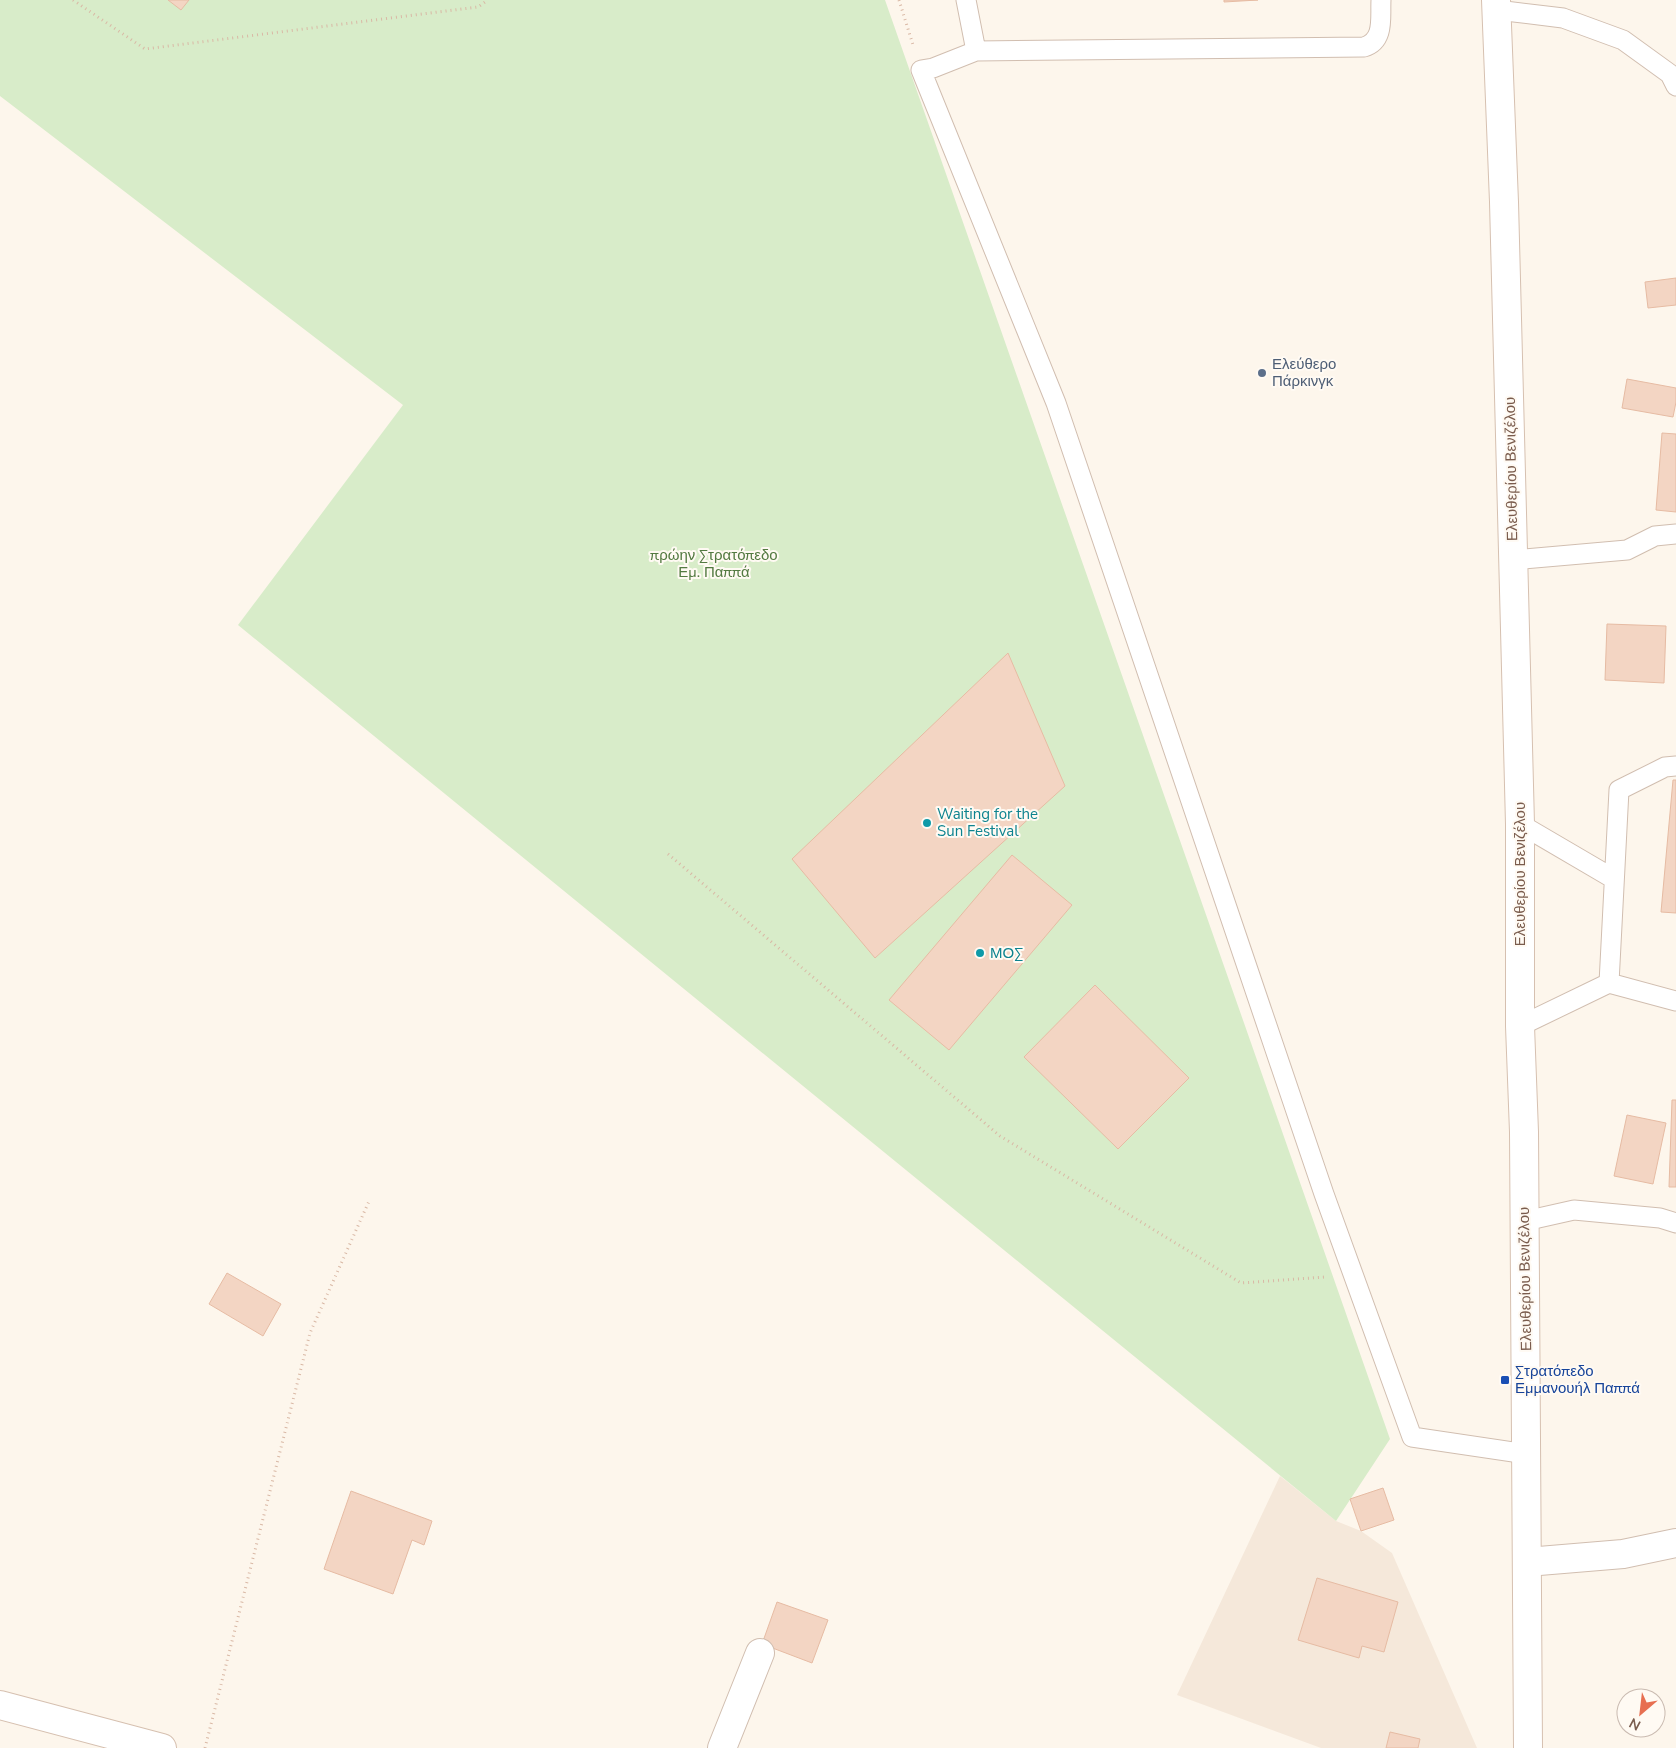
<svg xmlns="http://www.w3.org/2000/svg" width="1676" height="1748" viewBox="0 0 1676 1748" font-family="'Nunito Sans',sans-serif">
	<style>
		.residential { fill: #f5e8da }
		.green { fill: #d8ecc9 }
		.building { fill: #f3d5c3; stroke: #e6bba3 }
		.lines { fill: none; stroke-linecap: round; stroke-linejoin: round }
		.lane-casing { stroke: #d1beb0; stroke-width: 21 }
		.street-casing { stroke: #d1beb0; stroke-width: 30 }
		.secondary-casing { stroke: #d6c0b0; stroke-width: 30 }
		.path { stroke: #d9b8a5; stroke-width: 3; stroke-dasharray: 1 4; stroke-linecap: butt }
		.lane { stroke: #fff; stroke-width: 19 }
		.street { stroke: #fff; stroke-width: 28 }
		.secondary { stroke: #fff; stroke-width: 28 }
		.service-dot { fill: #5c6f8a; stroke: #fffaf3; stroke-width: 2 }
		.culture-dot { fill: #0f9aa8; stroke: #fffaf3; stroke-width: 2 }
		.transit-dot { fill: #1a4fb4; stroke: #fffaf3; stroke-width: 2 }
		.labels { text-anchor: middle; stroke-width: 4; stroke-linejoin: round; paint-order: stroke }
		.service-label { font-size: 15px; fill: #4e5e75; stroke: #fffaf3; text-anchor: start }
		.street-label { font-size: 15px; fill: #7a5c4d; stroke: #fffaf3 }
		.park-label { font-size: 15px; fill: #537a41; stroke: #fffaf3 }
		.culture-label { font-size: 15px; fill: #0d838f; stroke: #fffaf3; text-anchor: start }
		.transit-label { font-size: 15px; fill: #164399; stroke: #fffaf3; text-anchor: start }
	</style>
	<rect width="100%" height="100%" fill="#fdf6ec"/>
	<path class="residential" d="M1280,1476L1336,1521L1361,1531L1392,1553L1477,1748H1321L1177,1695Z"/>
	<path class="green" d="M0,0H885L1390,1439L1336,1521L238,625L403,405L0,96Z"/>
	<path class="building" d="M168,0H189L181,10Z
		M1224,0H1258L1224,2Z
		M1676,278V305L1648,308L1645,282Z
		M1627,379L1676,388V402L1673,417L1622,408Z
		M1662,433L1676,434V512L1656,510Z
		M1607,624L1666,626L1664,683L1605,680Z
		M1008,653L1065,786L875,958L792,859Z
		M1673,780H1676V913L1661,912Z
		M1012,855L1072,905L949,1050L889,1000Z
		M1095,985L1189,1078L1118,1149L1024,1057Z
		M1672,1100H1676V1187H1669Z
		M1627,1115L1666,1123L1653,1184L1614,1176Z
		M227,1273L281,1304L263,1336L209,1304Z
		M1383,1488L1394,1520L1361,1531L1350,1499Z
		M351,1491L432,1521L424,1545L412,1540L393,1594L324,1569Z
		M1317,1578L1398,1602L1384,1652L1362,1646L1359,1658L1298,1640Z
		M777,1602L828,1620L812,1663L762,1644Z
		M1390,1732L1420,1739L1418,1748H1386Z"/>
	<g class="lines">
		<defs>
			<path id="lane" d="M966,0L976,51
				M1381,0C1380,17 1385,41 1364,47L976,51L933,68L921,70L1056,403L1324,1194L1412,1437L1527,1454
				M1497,10L1563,18L1623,40L1670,74L1676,86
				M1513,560L1627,550L1655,536L1676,534
				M1676,766L1665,767L1619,790L1609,983L1676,1001
				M1520,824L1614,879
				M1520,1026L1609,983
				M1525,1221L1574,1210L1660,1218L1676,1223"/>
			<path id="street" d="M1527,1562L1623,1554L1676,1543
				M722,1748L760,1653"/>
			<path id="secondary" d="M1496,0L1504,202L1520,824V1026L1524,1132L1528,1748
				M0,1705L162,1748"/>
		</defs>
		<use href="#lane" class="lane-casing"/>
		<use href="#street" class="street-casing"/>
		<use href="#secondary" class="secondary-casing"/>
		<path class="path" d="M73,0L145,49L478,7L488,0
			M899,0L913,45
			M668,854L1000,1136L1241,1283L1325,1277
			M205,1748L310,1333L370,1199"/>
		<use href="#lane" class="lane"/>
		<use href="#street" class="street"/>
		<use href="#secondary" class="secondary"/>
	</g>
	<circle class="service-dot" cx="1262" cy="373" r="5"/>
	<g class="culture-dot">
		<circle cx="927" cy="823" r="5"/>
		<circle cx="980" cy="953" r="5"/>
	</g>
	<rect class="transit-dot" x="1500" y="1375" width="10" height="10" rx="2.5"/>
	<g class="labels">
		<g class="service-label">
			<text x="1272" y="369">Ελεύθερο<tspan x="1272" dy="17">Πάρκινγκ</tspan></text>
		</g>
		<g class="street-label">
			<text transform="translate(1511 469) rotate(-91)" y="5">Ελευθερίου Βενιζέλου</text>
			<text transform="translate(1520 874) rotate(-90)" y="5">Ελευθερίου Βενιζέλου</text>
			<text transform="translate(1525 1279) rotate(-91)" y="5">Ελευθερίου Βενιζέλου</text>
		</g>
		<g class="park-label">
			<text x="714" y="560">πρώην Στρατόπεδο<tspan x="714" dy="17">Εμ. Παππά</tspan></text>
		</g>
		<g class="culture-label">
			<text x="937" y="819">Waiting for the<tspan x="937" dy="17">Sun Festival</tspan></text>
			<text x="990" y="958">ΜΟΣ</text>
		</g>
		<g class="transit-label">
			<text x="1515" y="1376">Στρατόπεδο<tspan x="1515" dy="17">Εμμανουήλ Παππά</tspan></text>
		</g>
	</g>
	<g transform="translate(1641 1713) rotate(208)"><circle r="24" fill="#fffaf3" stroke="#cabbb1"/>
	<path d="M0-4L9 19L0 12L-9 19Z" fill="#e76f51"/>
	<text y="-8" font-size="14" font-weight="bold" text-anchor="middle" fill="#7a5c4d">N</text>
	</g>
</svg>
